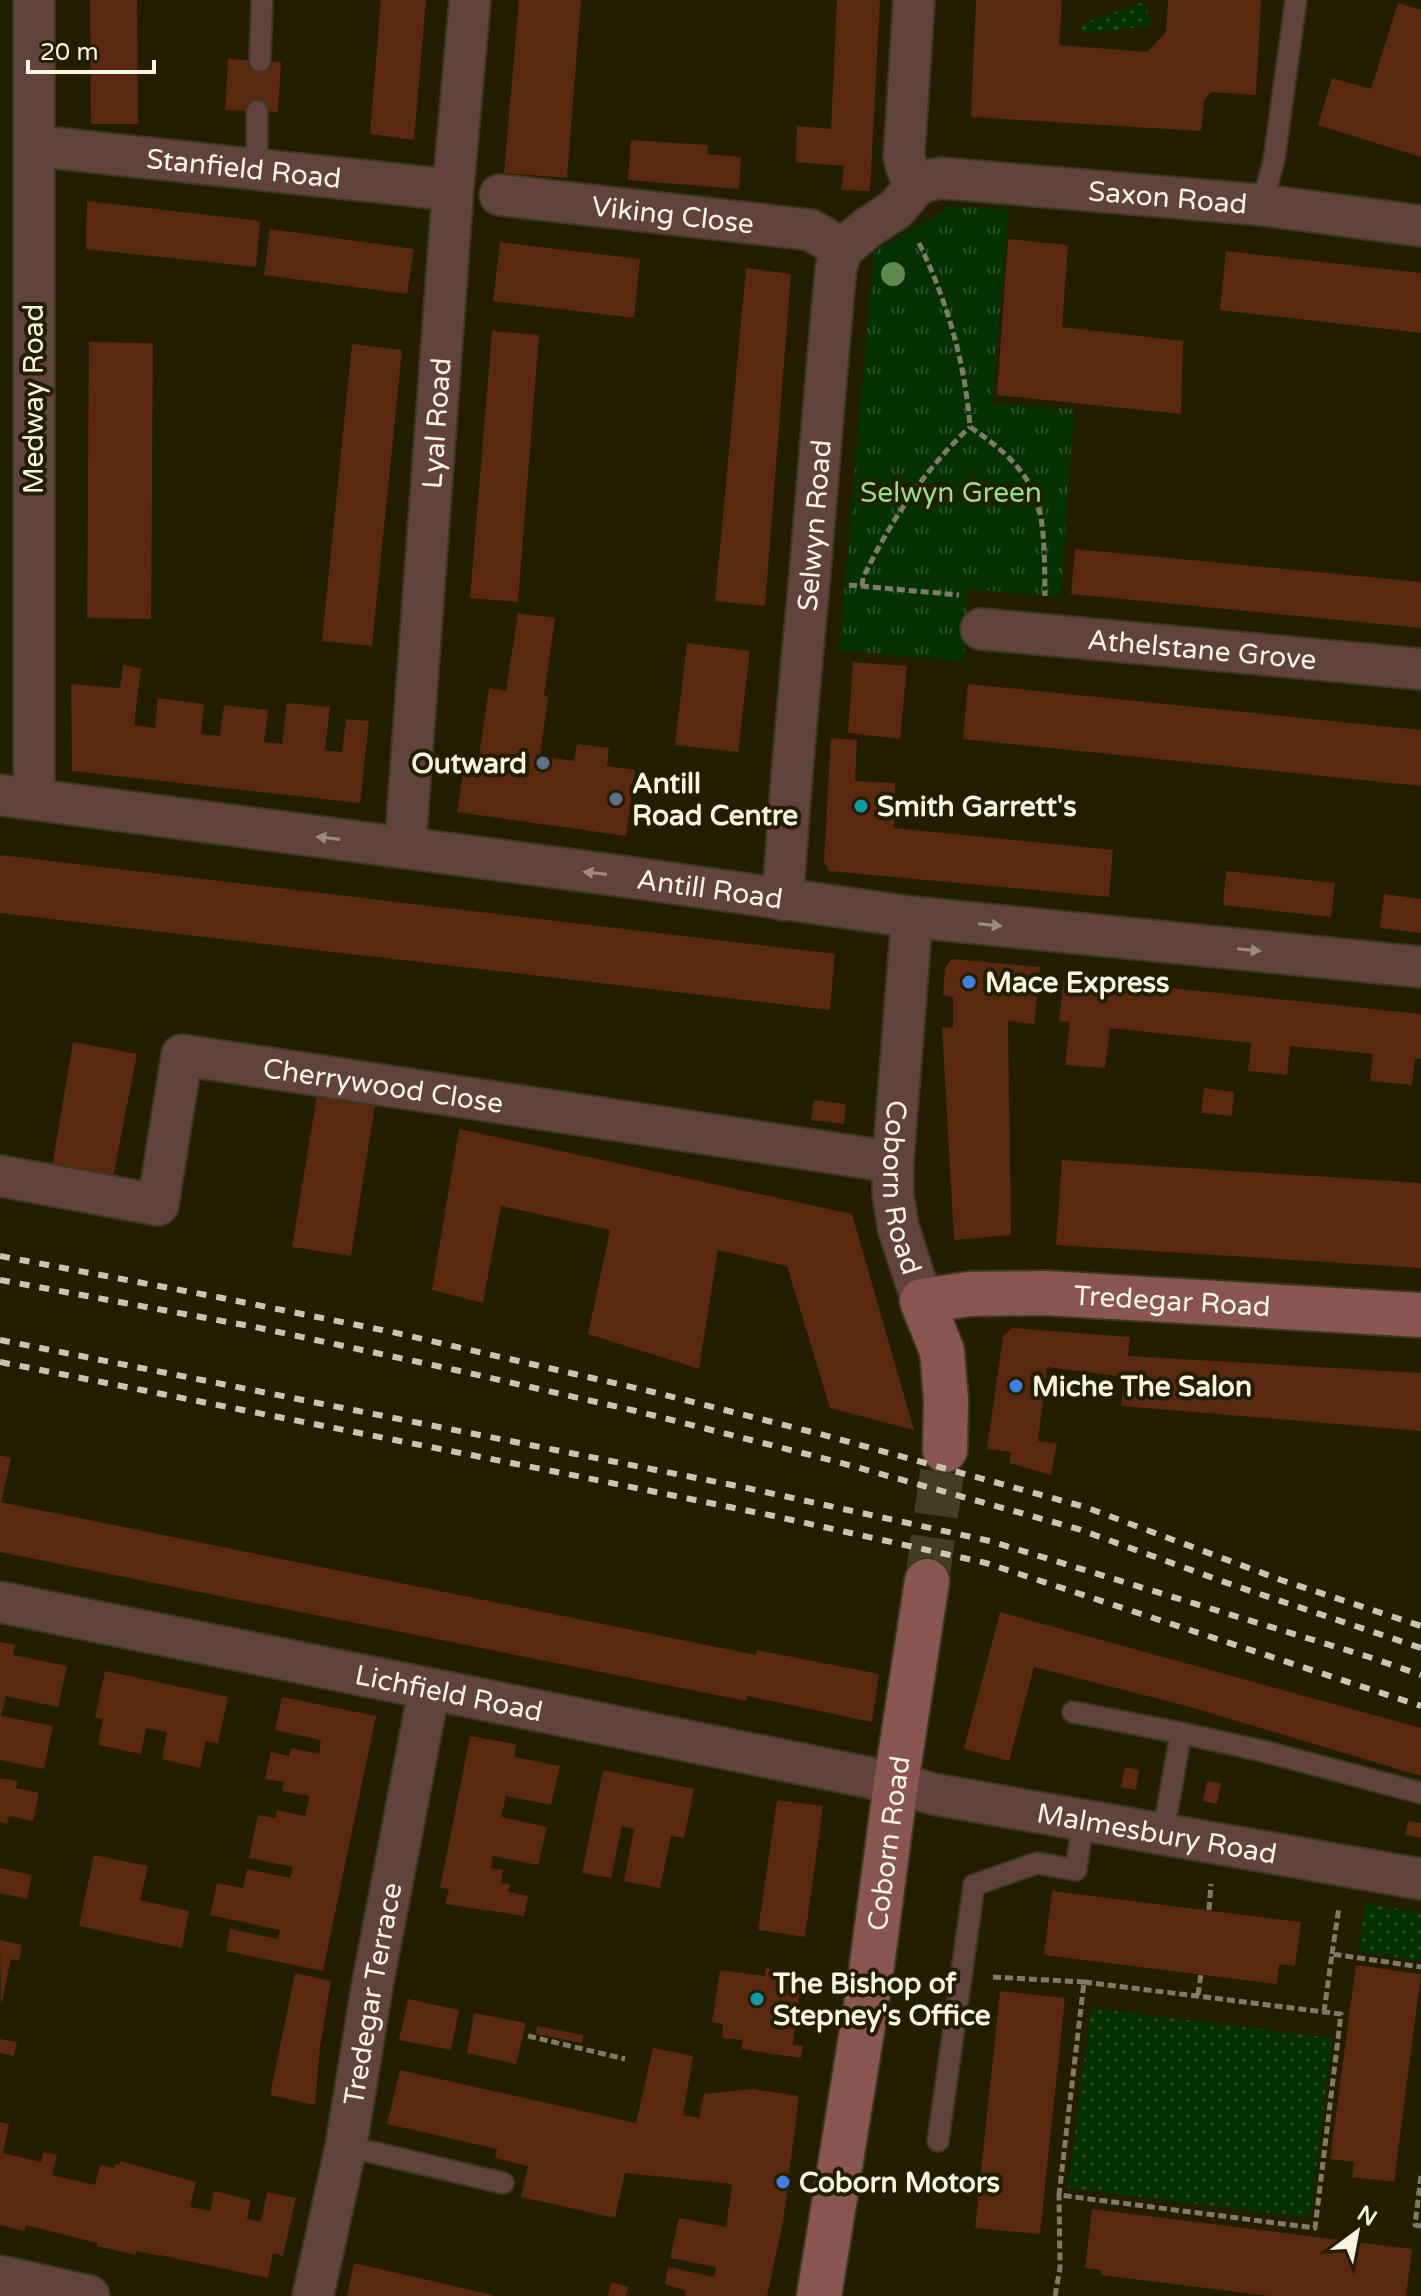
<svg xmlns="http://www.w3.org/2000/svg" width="1421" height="2296" viewBox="0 0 1421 2296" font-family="'Varela Round',sans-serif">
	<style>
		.grass { fill: url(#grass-dots) }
		.park { fill: url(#park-tufts) }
		.building { fill: #59280f }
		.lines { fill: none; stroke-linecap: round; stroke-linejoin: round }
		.secondary-tunnel { stroke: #433e23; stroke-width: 44; stroke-dasharray: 44 22; stroke-linecap: butt }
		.lane-casing { stroke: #3c381c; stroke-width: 24 }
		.street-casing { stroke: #3c381c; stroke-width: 44 }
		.secondary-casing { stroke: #3c381c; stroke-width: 48 }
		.path { stroke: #807c64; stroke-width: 5; stroke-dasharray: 8 4; stroke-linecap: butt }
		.lane { stroke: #62423f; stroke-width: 20 }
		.street { stroke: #62423f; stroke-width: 40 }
		.secondary { stroke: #885551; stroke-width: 44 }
		.rail { stroke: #c9c5b1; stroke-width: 6; stroke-dasharray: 10 10; stroke-linecap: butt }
		.tree { fill: #62884f }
		.oneway { fill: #9e8980 }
		.service-dot { fill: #5c6f8a; stroke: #231e01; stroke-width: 3 }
		.culture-dot { fill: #0f9aa8; stroke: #231e01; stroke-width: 3 }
		.shop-dot { fill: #3f7fe0; stroke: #231e01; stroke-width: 3 }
		.labels { text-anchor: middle; stroke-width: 8; stroke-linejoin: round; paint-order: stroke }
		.street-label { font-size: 28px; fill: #f7f4e2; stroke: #231e01 }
		.park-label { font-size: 28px; fill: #95de8e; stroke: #231e01 }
		.poi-label { font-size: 28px; font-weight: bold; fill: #f7f4e2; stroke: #231e01; text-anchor: start }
	</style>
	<defs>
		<pattern id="grass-dots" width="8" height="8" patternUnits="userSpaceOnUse" patternTransform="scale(2)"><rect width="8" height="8" fill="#053204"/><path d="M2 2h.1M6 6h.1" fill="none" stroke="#2a5028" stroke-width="1.8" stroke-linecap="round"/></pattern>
		<pattern id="park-tufts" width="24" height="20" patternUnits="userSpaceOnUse" patternTransform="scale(2)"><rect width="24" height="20" fill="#053204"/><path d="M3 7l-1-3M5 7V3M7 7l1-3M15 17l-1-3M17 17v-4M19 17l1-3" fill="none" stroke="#2a5028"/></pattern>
	</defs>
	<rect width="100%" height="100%" fill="#231e01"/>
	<path class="grass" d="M1144,2L1152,26L1084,33L1081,24Z
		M1366,1904L1421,1912V1961L1358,1951Z
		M1091,2008L1332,2038L1310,2218L1068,2188Z"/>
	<path class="park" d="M950,206L1009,210L992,403L1074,409L1061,597L967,589L964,661L839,650L874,252Z"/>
	<path class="building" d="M90,0H137L138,124H91Z
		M381,0H426L414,140L370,134Z
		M519,0H581L567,178L504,173Z
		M837,0H880L870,191L841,190L844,166L796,162L797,126L831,129Z
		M976,0H1062L1059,45L1147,52L1166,32L1168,0H1261L1256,95L1211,92L1204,101L1201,131L971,117Z
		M1398,3L1421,10V157L1318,125L1332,78L1371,89Z
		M228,59L281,62L278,112L225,110Z
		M631,140L708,145L707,154L741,157L739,189L628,180Z
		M87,201L260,221L256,267L86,249Z
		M270,229L414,249L407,294L264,275Z
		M1008,239L1068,245L1062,327L1183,341L1181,414L997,395Z
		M500,242L640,259L634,318L493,301Z
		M1226,251L1421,273V333L1220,310Z
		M746,268L791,274L765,606L715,601Z
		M492,331L539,335L518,602L470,598Z
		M89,342L153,343L151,619L87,618Z
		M352,344L402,350L372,646L322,641Z
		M1075,549L1421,582V628L1071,594Z
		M518,613L555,618L544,696L548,697L540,756L574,761L577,744L609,748L607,766L635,770L626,836L457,812L465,762L478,763L489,688L506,691Z
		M687,643L750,651L738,752L675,745Z
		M853,662L907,666L900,739L848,733Z
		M123,665L141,668L134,725L155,728L158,698L204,704L201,734L220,736L224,705L268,710L264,742L282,744L287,703L330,707L325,750L342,752L346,719L369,721L360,803L72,771L71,684L120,688Z
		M968,684L1421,730V786L963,739Z
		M831,738L857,740L855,781L895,783L894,828L1113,850L1109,897L829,871L824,861Z
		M0,855L835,954L830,1010L0,913Z
		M1226,871L1335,883L1331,917L1223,905Z
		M1384,894L1421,899V933L1380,928Z
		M952,959L1040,967L1034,1024L1008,1021L1011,1235L954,1240L942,1027L953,1028V997L943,995L945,968Z
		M1064,977L1421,1014V1059L1415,1058L1412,1085L1370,1081L1373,1054L1290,1046L1287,1075L1248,1071L1251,1043L1110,1028L1105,1068L1065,1065L1070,1022L1059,1021Z
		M73,1042L137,1054L113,1177L52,1167Z
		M1204,1088L1234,1092L1232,1116L1201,1113Z
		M317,1095L375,1105L351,1256L292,1247Z
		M814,1100L846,1104L844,1124L811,1120Z
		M459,1129L852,1214L914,1430L830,1408L787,1266L718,1250L699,1369L588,1334L610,1230L501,1206L483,1303L432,1290Z
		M1062,1160L1421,1183V1268L1056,1245Z
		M1012,1328L1130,1337L1128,1356L1421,1373V1431L1121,1406L1125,1377L1047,1367L1038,1441L1057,1443L1051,1475L1009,1463L1011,1452L987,1449L1003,1336Z
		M0,1455L11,1458L1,1502H0Z
		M0,1502L756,1655L757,1650L879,1674L872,1722L747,1696V1701L716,1695L0,1552Z
		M1000,1612L1421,1728V1776L1187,1706L1034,1667L1009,1761L964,1749Z
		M0,1642L15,1645L13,1655L67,1666L58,1707L6,1696L1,1716L53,1726L44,1769L0,1760Z
		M105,1671L228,1697L218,1743L206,1741L200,1768L162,1759L167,1732L146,1728L141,1754L98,1745L103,1719L95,1718Z
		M282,1697L376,1716L323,1971L226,1951L230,1929L278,1939L280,1930L210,1915L217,1883L243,1888L247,1869L290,1878L293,1867L249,1858L258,1815L276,1818L277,1810L305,1816L308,1804L309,1796L282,1791L284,1782L265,1779L271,1752L289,1756L291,1748L319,1754L321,1740L275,1730Z
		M470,1736L516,1744L514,1757L560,1766L551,1805L506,1796L501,1817L547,1827L538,1865L493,1856L491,1868L503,1870L501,1883L510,1884L508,1892L528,1896L524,1916L445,1904L449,1889L440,1888Z
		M1125,1767L1139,1770L1136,1790L1121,1787Z
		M603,1770L694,1789L684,1838L671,1836L660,1888L624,1881L634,1829L622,1826L611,1878L582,1873Z
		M0,1778L18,1781L16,1788L39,1793L33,1821L9,1816L7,1824L0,1822Z
		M1207,1781L1221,1783L1217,1804L1203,1801Z
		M777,1800L823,1806L805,1937L758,1930Z
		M1408,1821L1421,1823V1838L1405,1835Z
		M94,1855L148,1866L140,1900L189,1911L182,1948L79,1926Z
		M0,1868L32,1875L27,1899L0,1893Z
		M1052,1891L1301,1922L1295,1966L1279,1964L1277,1984L1044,1955Z
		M0,1940L22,1945L19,1961L11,1959L1,2006Z
		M1356,1965L1421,1974L1394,2182L1352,2177L1354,2162L1330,2159Z
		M766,1968L802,1973L793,2045L803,2046L801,2058L741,2049L743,2040L722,2038L723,2024L712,2022L720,1970L765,1976Z
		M295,1973L331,1981L320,2047L315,2105L270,2095Z
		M1000,1991L1065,1998L1040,2234L975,2228Z
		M408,1999L459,2010L451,2050L399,2040Z
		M474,2013L526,2023L516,2064L467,2053Z
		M537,2026L583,2035L582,2043L536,2034Z
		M0,2039L17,2042L14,2056L0,2053Z
		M653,2048L693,2056L683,2115L699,2118L704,2094L752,2089L799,2096L783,2222L767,2296H685L686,2291L665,2284L668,2267L714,2277L716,2267L670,2258L679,2218L726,2227L732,2184L625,2173L615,2218L521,2197L528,2166L495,2158L497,2149L387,2124L400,2070L636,2123Z
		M0,2122L9,2124L3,2153L41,2162L43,2152L57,2155L52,2175L95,2185L100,2165L114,2168L115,2164L120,2165V2161L196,2182L190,2207L210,2211L214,2191L251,2200L247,2219L261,2222L267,2192L296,2198L283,2256L273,2253L268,2278L160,2255V2256L136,2251V2255L97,2246V2243L26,2225L24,2231L0,2225Z
		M1092,2209L1412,2249L1406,2296H1270L1101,2275V2270L1085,2268Z
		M354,2263L493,2295V2296H347Z
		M611,2282L628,2287L626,2296H608Z"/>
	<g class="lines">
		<path class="secondary-tunnel" d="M927,1581L945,1450"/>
		<defs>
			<path id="lane" d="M260,61L262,0
				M257,167V111
				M1262,205L1274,160L1296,0
				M1073,1712L1181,1733
				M1163,1833L1181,1733L1267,1752L1421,1793
				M938,2141L974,1885L1037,1863L1076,1870L1083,1820
				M346,2146L503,2183"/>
			<g id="street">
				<path d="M914,0L904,156L907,169L915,187"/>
				<path id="s1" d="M35,146L453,190"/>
				<path id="s2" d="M500,195L811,230L842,249"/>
				<path id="s3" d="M981,629L1421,669"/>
				<path id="s4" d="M0,795L621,876L912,917L1421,967"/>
				<path d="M34,798V0"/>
				<path id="s5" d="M405,848L453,190L470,0"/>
				<path id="s6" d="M783,900C789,795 799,690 809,584C818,479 826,373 836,268L842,249L870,226L895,210L915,187L926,181L941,178L1262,205L1421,226"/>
				<path id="s7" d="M912,917L893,1162V1194L898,1227L922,1301"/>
				<path id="s8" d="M0,1176L158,1205L182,1055L893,1162"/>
				<path id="s9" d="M0,1602L896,1783L933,1794L1421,1879"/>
				<path d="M0,2276L89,2296"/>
				<path id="s10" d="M313,2296L346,2146L372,1987L429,1690"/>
			</g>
			<g id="secondary">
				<path id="s11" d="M945,1450L946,1400L942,1351L922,1301L969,1294L1045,1293L1421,1315"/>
				<path id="s12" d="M819,2296L869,1987L896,1783L927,1581"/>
			</g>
		</defs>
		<use href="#lane" class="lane-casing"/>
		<use href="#street" class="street-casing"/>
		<use href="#secondary" class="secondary-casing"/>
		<path class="path" d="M919,243C947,301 965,362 970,427C1046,478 1044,509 1045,596
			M849,585L959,595
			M862,586L863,578C890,522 924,470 970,427
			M1209,1910L1211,1884
			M1332,1954L1339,1907
			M993,1977L1084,1982
			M1084,1982L1341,2014L1315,2228L1059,2195Z
			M1198,1995L1201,1974
			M1324,2012L1332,1954L1421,1967
			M528,2036L625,2059
			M1421,2176L1415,2225L1421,2226
			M1055,2296L1060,2268L1059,2195"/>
		<use href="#lane" class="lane"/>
		<use href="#street" class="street"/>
		<use href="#secondary" class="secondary"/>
		<path class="rail" d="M0,1256L217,1297L392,1332L653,1392L820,1434L1085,1507L1281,1580L1421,1626
			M0,1280L255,1327L451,1369L636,1411L838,1462L1078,1529L1227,1583L1421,1648
			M0,1340L742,1487L990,1541L1369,1657L1421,1675
			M0,1362L567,1474L774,1516L986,1563L1421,1706"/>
	</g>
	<circle class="tree" cx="893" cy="274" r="12"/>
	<defs><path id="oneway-solid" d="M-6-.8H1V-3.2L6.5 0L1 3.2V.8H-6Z" transform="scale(2)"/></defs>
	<g class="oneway">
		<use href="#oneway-solid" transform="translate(328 838) rotate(-173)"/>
		<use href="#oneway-solid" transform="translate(595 873) rotate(-173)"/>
		<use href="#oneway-solid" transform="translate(990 925) rotate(6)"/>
		<use href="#oneway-solid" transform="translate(1249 950) rotate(6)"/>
	</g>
	<g class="service-dot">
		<circle cx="543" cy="763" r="8"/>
		<circle cx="616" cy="799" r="8"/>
	</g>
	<g class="culture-dot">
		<circle cx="861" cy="806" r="8"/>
		<circle cx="757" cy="1999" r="8"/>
	</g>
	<g class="shop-dot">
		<circle cx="969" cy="982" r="8"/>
		<circle cx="1016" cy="1386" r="8"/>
		<circle cx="783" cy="2182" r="8"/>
	</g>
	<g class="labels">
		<g class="street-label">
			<text dy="10" stroke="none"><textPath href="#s1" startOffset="210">Stanfield Road</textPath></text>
			<text dy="10" stroke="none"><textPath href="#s6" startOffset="1006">Saxon Road</textPath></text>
			<text dy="10" stroke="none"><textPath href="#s2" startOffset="174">Viking Close</textPath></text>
			<text transform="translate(33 399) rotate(-90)" y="10">Medway Road</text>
			<text dy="10" stroke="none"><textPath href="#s5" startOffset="426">Lyal Road</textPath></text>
			<text dy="10" stroke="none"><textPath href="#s6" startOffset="376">Selwyn Road</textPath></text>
			<text dy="10" stroke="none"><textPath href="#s3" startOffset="222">Athelstane Grove</textPath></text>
			<text dy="10" stroke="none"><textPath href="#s4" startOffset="716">Antill Road</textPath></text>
			<text dy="10" stroke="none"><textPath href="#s8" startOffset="516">Cherrywood Close</textPath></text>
			<text dy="10" stroke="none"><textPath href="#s7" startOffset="272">Coborn Road</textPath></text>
			<text dy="10" stroke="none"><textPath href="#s11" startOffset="404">Tredegar Road</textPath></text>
			<text dy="10" stroke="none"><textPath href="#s9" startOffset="458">Lichfield Road</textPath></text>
			<text dy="10" stroke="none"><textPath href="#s9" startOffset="1180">Malmesbury Road</textPath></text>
			<text dy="10" stroke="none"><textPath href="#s12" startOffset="458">Coborn Road</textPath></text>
			<text dy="10" stroke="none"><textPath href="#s10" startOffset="308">Tredegar Terrace</textPath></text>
		</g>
		<g class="park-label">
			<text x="951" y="502">Selwyn Green</text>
		</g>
		<g class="poi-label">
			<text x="527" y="773" text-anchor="end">Outward</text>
			<text x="632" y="793">Antill<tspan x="632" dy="32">Road Centre</tspan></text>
			<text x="877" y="816">Smith Garrett's</text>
			<text x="985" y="992">Mace Express</text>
			<text x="1032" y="1396">Miche The Salon</text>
			<text x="773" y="1993">The Bishop of<tspan x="773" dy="32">Stepney's Office</tspan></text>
			<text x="799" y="2192">Coborn Motors</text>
		</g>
	</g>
	<g transform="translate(1357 2232) rotate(32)" stroke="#231e01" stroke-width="6" paint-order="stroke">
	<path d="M0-6L14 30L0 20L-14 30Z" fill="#f7f4e2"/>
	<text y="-12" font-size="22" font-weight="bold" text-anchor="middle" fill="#f7f4e2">N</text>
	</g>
	<path d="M28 60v12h126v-12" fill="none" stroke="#f7f4e2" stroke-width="4"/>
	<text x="40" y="60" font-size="24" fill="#f7f4e2" stroke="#231e01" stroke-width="6" paint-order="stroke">20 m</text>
</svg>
